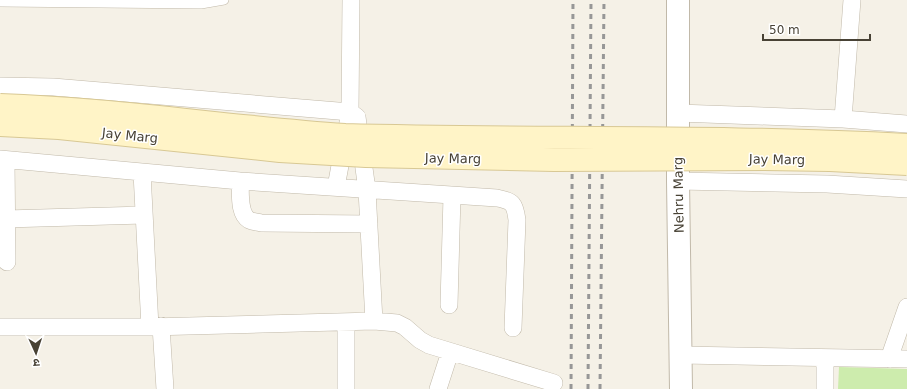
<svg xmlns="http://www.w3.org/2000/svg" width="907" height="389" viewBox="0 0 907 389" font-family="'DejaVu Sans','Noto Sans Devanagari',sans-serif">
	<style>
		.green { fill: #cdecad }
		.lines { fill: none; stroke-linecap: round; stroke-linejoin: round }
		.service-casing { stroke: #c1b9a9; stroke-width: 10 }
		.minor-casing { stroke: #c1b9a9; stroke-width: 18 }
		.tertiary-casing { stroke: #c1b9a9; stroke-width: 24 }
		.service { stroke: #fff; stroke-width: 9 }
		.minor { stroke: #fff; stroke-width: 17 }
		.tertiary { stroke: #fff; stroke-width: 22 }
		.rail { stroke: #979797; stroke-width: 3; stroke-dasharray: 5 5; stroke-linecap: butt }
		.secondary-bridge-casing { stroke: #d8c894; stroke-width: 24; stroke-linecap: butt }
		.secondary-bridge { stroke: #fff4c7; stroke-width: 22 }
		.labels { text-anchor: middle; stroke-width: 3; stroke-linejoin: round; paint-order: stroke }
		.street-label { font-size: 13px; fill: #484235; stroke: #fff }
	</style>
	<rect width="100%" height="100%" fill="#f5f1e7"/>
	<path class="green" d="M839,367L907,369V389H838Z"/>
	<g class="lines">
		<defs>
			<path id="service" d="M0,2L201,4L224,0"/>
			<path id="minor" d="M0,86L53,87L350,112L357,117L367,190L374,321
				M678,113L843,119L907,124
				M843,119L852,0
				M0,159L240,181L497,198C513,201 515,204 517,220L513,328
				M6,160L7,262
				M142,173L150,327
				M240,181C241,193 238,213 249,220C253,222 258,222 261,223L369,224
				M678,181L827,184L907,189
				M336,187L350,112L351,0
				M6,219L144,215
				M449,305L452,196
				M346,323V389
				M161,326L165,389
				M0,327H150L374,321L397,323L405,327L420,340L429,345L554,383
				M681,355L907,359
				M889,359L907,307
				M438,389L450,352
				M825,389V358"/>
			<path id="tertiary" d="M678,0V181L681,389"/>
		</defs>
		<use href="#service" class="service-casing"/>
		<use href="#minor" class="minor-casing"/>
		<use href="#tertiary" class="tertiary-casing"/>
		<use href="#service" class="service"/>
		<use href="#minor" class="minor"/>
		<use href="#tertiary" class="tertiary"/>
		<path class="rail" d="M571,389L573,0
			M588,389L591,0
			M600,389L604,0"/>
		<defs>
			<path id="secondary-bridge" d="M0,105C116,109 230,127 345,135C532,140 720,135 907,145
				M0,125L59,128L280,151L366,156L554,160L764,159L830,160L907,164"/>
		</defs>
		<use href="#secondary-bridge" class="secondary-bridge-casing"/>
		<use href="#secondary-bridge" class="secondary-bridge"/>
	</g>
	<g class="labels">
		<g class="street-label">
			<text transform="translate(130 135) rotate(6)" y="5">Jay Marg</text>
			<text transform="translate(453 158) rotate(1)" y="5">Jay Marg</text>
			<text transform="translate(777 159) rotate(1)" y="5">Jay Marg</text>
			<text transform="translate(678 195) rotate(-91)" y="5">Nehru Marg</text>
		</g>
	</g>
	<g transform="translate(36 353) rotate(177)" stroke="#ffffff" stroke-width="3" paint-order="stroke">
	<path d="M0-3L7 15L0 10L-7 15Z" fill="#484235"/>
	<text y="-6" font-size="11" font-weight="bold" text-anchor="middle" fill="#484235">उ</text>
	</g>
	<path d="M763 34v6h107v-6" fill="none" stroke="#484235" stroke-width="2"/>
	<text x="769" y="34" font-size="12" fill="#484235" stroke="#ffffff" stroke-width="3" paint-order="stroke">50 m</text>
</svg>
